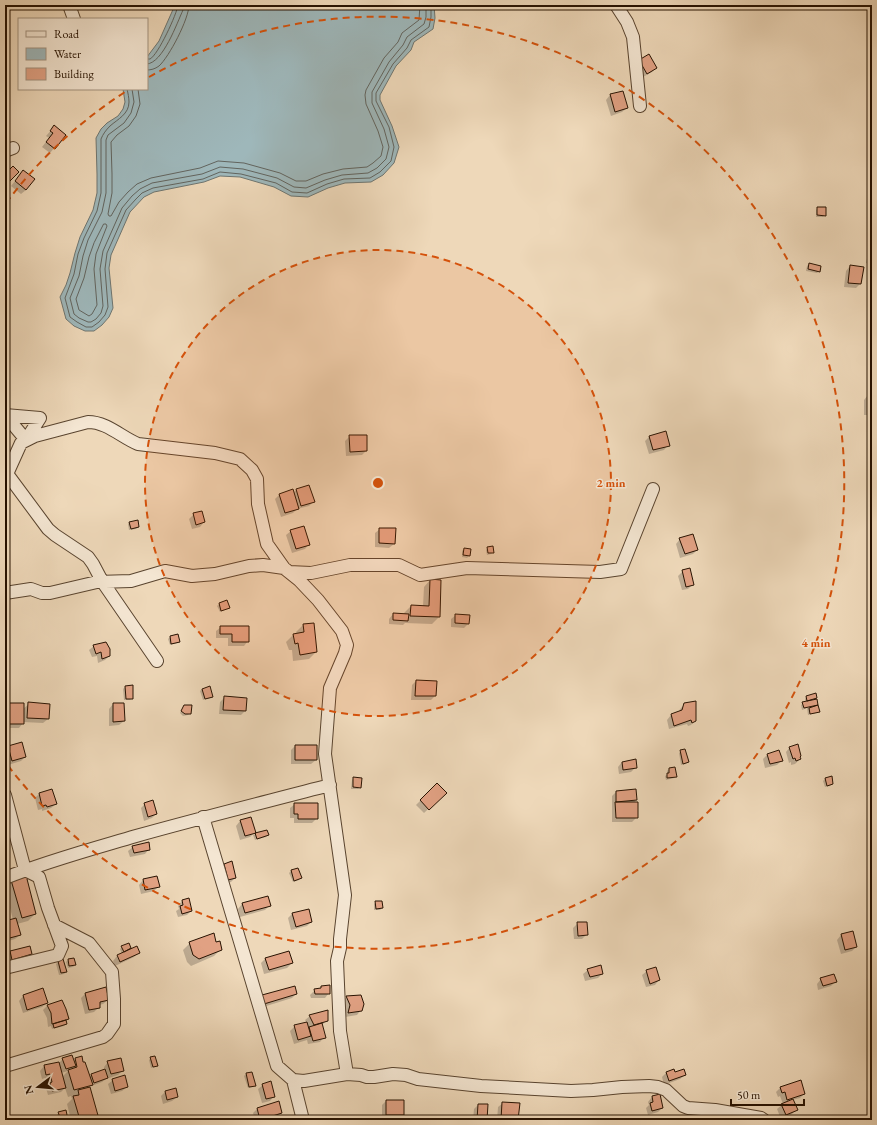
<svg xmlns="http://www.w3.org/2000/svg" width="877" height="1125" viewBox="0 0 877 1125" font-family="'EB Garamond',serif">
	<style>
		.water { fill: #9eb7ba; stroke: #6e7570 }
		.shadow { fill: #0003; fill-rule: evenodd }
		.lines { fill: none; stroke-linecap: round; stroke-linejoin: round }
		.shore { stroke: #62645e; stroke-width: 1 }
		.building { fill: #e1a183; stroke: #271201 }
		.minor-casing { stroke: #59442f; stroke-width: 14 }
		.minor { stroke: #f4e6d2; stroke-width: 12 }
		.ring { fill: none; stroke: #d5520b; stroke-width: 2; stroke-dasharray: 7 5 }
		.centre { fill: #d5520b; stroke: #f4e6d2; stroke-width: 2 }
		.ring-label { font-size: 12px; text-anchor: middle; font-weight: bold; fill: #d5520b; stroke: #f4e6d2; stroke-width: 3; stroke-linejoin: round; paint-order: stroke }
	</style>
	<rect width="100%" height="100%" fill="#eed8b9"/>
	<filter id="stains"><feTurbulence type="fractalNoise" baseFrequency=".005" numOctaves="4"/><feColorMatrix values="0 0 0 0 .2 0 0 0 0 .09 0 0 0 0 .02 0 0 0 .5 -.17"/></filter>
	<radialGradient id="worn" r=".72"><stop offset=".6" stop-color="#630" stop-opacity="0"/><stop offset="1" stop-color="#630" stop-opacity=".3"/></radialGradient>
	<path class="water" d="M175,5H434L435,18L433,29L414,42L411,50L396,66L380,95V100L392,126L399,147L394,163L383,175L371,182L345,183L328,188L308,197L291,196L274,187L240,177L220,176L204,182L154,192L144,197L130,212L111,255L109,268L113,308L109,317L102,325L94,331H85L74,326L66,319L60,297L66,285L70,273L75,253L80,237L93,210L97,193V174L96,138L101,129L107,123L118,116L123,109L125,102L123,89H147V57L159,41Z"/>
	<path class="shadow" d="M640,61L656,67L652,72L643,77Z
		M610,95L627,108L622,112L611,116L606,100Z
		M54,127L65,135L50,153L42,147L49,138L46,136Z
		M23,171L26,190L21,194L11,186Z
		M17,172L5,185V175Z
		M818,208L825,215L823,217H816V210Z
		M872,247V264L866,263L869,250Z
		M809,264L819,271L817,273L806,271L807,266Z
		M850,266L862,268L860,284L856,288L844,287L846,271Z
		M868,395H872V413L869,415H864V400Z
		M350,436L366,451L362,455L346,456L345,441Z
		M650,436L668,445L664,450L649,454L645,441Z
		M308,486L314,501L309,506L297,509L293,513L281,517L275,499L279,495L292,491L293,493L296,490Z
		M194,514L204,522L200,527L192,529L189,519Z
		M130,522L138,527L136,529L129,530L128,524Z
		M380,529L394,544L389,548L375,547V533Z
		M291,531L309,544L305,549L292,553L286,535Z
		M680,539L697,550L693,554L680,558L676,544Z
		M488,548L493,552L491,554L487,555L486,550Z
		M464,549L469,556L467,558L462,557V551Z
		M683,571L693,584L688,589L682,590L678,576Z
		M430,580L439,617L432,624L405,623L403,625L389,624V619L393,614L404,615V613L411,606H423L424,587Z
		M227,601L229,608L227,609L220,612L217,606L219,604Z
		M456,615L469,616L468,624L464,628L451,627V619Z
		M303,625L316,652L309,659L293,661L292,650H289L286,642L293,635L297,634L296,632Z
		M221,627L248,641L244,646H228V638H216V631Z
		M170,637L179,641L177,643L170,645L168,639Z
		M94,646L109,656L105,660L98,663L97,656L92,657L89,650Z
		M416,681L435,696L431,700H411L412,685Z
		M125,687L132,698L130,700H124L123,689Z
		M202,689L212,696L210,698L203,700L200,691Z
		M815,695L817,704L815,706L818,711L816,713L808,715L807,708L802,710L801,705L806,702L805,699L806,697Z
		M225,697L245,711L241,715L219,714L220,702Z
		M7,704L23,709L29,704L48,719L43,723L23,722V723L19,728H5V706Z
		M113,704H123L124,721L119,725L109,726V709Z
		M685,704L695,720L691,725L688,726L687,724L669,729L667,720L671,715L679,712L680,709Z
		M182,709L190,713L188,715L183,716L180,713Z
		M8,746L25,757L21,761L8,765L5,755V750Z
		M295,746L316,760L311,764H291V750Z
		M790,747L800,759L795,764L791,765V762L789,763L786,752Z
		M681,751L687,762L686,764L681,765L679,753Z
		M779,751L782,760L777,765L765,768L763,759L767,755Z
		M622,762L636,767L631,772L619,774L618,767Z
		M669,769L676,776L674,778L666,780L665,776L668,774L667,771Z
		M354,778L360,787L358,789H351L352,780Z
		M831,778L832,784L830,786L825,787L823,781L825,779Z
		M437,784L445,793L424,813L416,805Z
		M52,790L56,804L51,808L42,811V809L38,810L35,798L39,794Z
		M636,790V800L634,803L637,817L632,822H612V796L616,792Z
		M145,804L156,814L152,818L144,821L141,808Z
		M295,804L317,818L312,823H294V818H290V808Z
		M240,821L255,832L250,837L240,840L236,826Z
		M267,831L268,835L266,837L255,840L253,835Z
		M133,847L149,849L145,854L130,857L128,851Z
		M231,863L235,878L231,882L223,884L220,869L224,865Z
		M297,869L300,878L299,880L293,882L289,873L291,871Z
		M26,880L35,914L28,921L17,924L20,935L15,939L5,942V922L13,920L5,888L11,881Z
		M143,880L159,886L154,891L141,894L139,885Z
		M267,897L270,905L265,910L240,917L238,909L242,904Z
		M182,901L191,911L187,915L178,917L176,911L179,909L178,906Z
		M376,902L382,908L380,910H374V904Z
		M292,914L311,922L307,926L291,930L288,918Z
		M578,923L587,934L582,939H574L573,928Z
		M852,932L856,947L852,951L841,954L837,940L841,935Z
		M190,943H215L221,949L214,956L191,966L187,962L183,950Z
		M122,947L130,948L127,951L139,953L134,957L115,966L113,961L117,956L122,954L120,949Z
		M10,952L31,954L27,958L8,963L6,956Z
		M265,959L292,963L287,968L264,974L261,963Z
		M68,960L75,965L73,967L68,968L66,962Z
		M58,962L66,972L64,974L59,975L56,964Z
		M588,970L602,974L598,978L585,981L583,974Z
		M647,971L659,980L655,985L646,987L642,975Z
		M821,979L835,982L831,986L818,990L817,984Z
		M322,987L329,993L325,998H311L310,995L315,990L319,989Z
		M42,990L47,1003L42,1007L23,1013L19,1001L23,996Z
		M85,994L108,1000L103,1004L99,1005V1007L94,1012L85,1014L81,998Z
		M296,994L292,998L260,1008L258,1001Z
		M347,997L361,1010L357,1015L345,1017L346,1010L342,1001Z
		M47,1006L68,1018L65,1021L66,1024L64,1026L52,1029L51,1026L48,1027L47,1018L43,1010Z
		M310,1016L327,1020L322,1025L324,1037L320,1042L308,1044L307,1040L294,1044L290,1031L295,1026L307,1023L305,1020Z
		M81,1057L83,1064L89,1077L91,1075L105,1070L104,1067L108,1062L123,1070L118,1075L106,1079L102,1082L89,1087L98,1118L96,1120H71L67,1104L72,1099L71,1096L68,1097L65,1088L61,1092L48,1095L46,1088L48,1086L45,1078L42,1079L40,1071L44,1066L59,1063L63,1059L73,1061L75,1059ZM68,1071L62,1077L61,1073Z
		M151,1058L156,1066L155,1067L151,1068L149,1060Z
		M666,1073H674L685,1075L680,1079L664,1085L662,1077Z
		M246,1074L255,1085L253,1087L248,1088L244,1076Z
		M113,1080L127,1087L122,1091L111,1094L108,1084Z
		M800,1081L804,1094L800,1098L792,1100L796,1110L792,1114L781,1119L777,1109L783,1104L780,1096L778,1097L776,1092L780,1088Z
		M263,1085L274,1096L270,1101L262,1103L258,1089Z
		M165,1092L177,1097L172,1101L163,1104L161,1096Z
		M652,1097L662,1108L658,1112L648,1115L646,1108L649,1105L648,1102Z
		M386,1101L403,1115L398,1119H382V1105Z
		M278,1102L281,1113L277,1117L268,1120H263L277,1116V1114L255,1120L253,1113L257,1109Z
		M503,1103L517,1120H497L498,1107Z
		M478,1105L486,1120H473L474,1109Z
		M59,1113L67,1120H58L57,1115Z"/>
	<g class="lines">
		<path class="shore" d="M147,59C148,59 149,59 150,59C158,55 177,14 178,5
			M147,64C163,63 177,23 183,10V5
			M147,70C151,70 155,69 159,66C169,57 189,19 189,5
			M127,89C128,93 129,98 129,102C129,114 118,119 110,126C106,130 103,134 101,139V193L97,211L84,238L78,254L74,274L65,298L70,317L77,322L86,327H92L99,322L105,315L108,307L105,269L107,253L126,210L136,199L142,193L153,188L203,179L220,172L241,174L276,183L292,192L307,193L327,184L344,179L370,178L380,172L391,161L394,147L389,127L376,101V93L393,64L407,48L411,40L429,27L431,17V5
			M132,89L134,102L131,113L124,123L108,135L106,140V193L102,212L88,240L83,256L79,276L70,298L74,314L79,318L88,322H91L96,319L101,313L103,306L100,269L103,251L122,208L132,196L140,189L152,183L202,174L220,167L243,169L277,178L294,187L306,188L325,180L342,175L368,173L377,168L386,159L389,147L384,129L372,103V92L389,62L403,45L407,37L424,24L426,17V5
			M138,89L140,104L136,116L129,126L117,135L111,142L112,174V193L108,214L109,216H111L119,202L128,192L137,184L151,178L200,168L218,161L244,163L280,173L296,181H306L323,174L343,169L367,167L373,163L381,156L383,147L378,131L366,104L365,95L366,90L384,58L398,42L402,33L419,20L420,5
			M104,224H106L107,226L96,254L94,269L97,305L92,314L89,316L79,310L76,299L84,278L89,257L94,243Z"/>
	</g>
	<path class="building" d="M649,54L657,68L647,74L639,60Z
		M623,91L628,108L615,112L610,94Z
		M54,125L66,135L55,149L46,142L53,133L50,131Z
		M13,166L19,172L9,182L5,177V174Z
		M23,170L35,179L26,190L15,181Z
		M817,207H826V216L817,215Z
		M809,263L821,266L820,272L808,269Z
		M850,265L864,267L861,284L848,283Z
		M868,394H872V411H868Z
		M666,431L670,446L653,450L649,436Z
		M349,435H367V451L350,452Z
		M309,485L315,502L301,506L296,489Z
		M293,489L299,509L285,513L279,494Z
		M202,511L205,522L196,525L193,513Z
		M138,520L139,527L131,529L129,522Z
		M304,526L310,545L296,549L290,530Z
		M379,528H396L395,544L379,543Z
		M693,534L698,550L685,554L679,538Z
		M493,546L494,553H488L487,547Z
		M464,548L471,549L470,556L463,555Z
		M690,568L694,585L686,587L682,570Z
		M430,579L441,580L440,617L410,616L411,605L429,606Z
		M227,600L230,608L221,611L219,603Z
		M393,613L409,614L408,621L393,620Z
		M455,614L470,615L469,624L455,623Z
		M314,623L317,652L300,655L298,643L295,644L293,634L304,632L303,624Z
		M220,626H249V642H232V634H220Z
		M178,634L180,642L171,644L170,636Z
		M106,642L110,649V656L102,659L101,652L96,654L93,645Z
		M416,680L437,681L436,696H415Z
		M133,685V699H126L125,686Z
		M210,686L213,697L205,699L202,689Z
		M816,693L817,698L807,701L806,696Z
		M224,696L247,698L246,711L223,710Z
		M817,699L818,705L804,708L802,702Z
		M696,701V721L692,723L691,720L674,726L671,714L682,710L684,703Z
		M28,702L50,704L49,719L27,718Z
		M6,703H24V724H7Z
		M113,703H124L125,721L113,722Z
		M184,705H192L191,714H185L181,711Z
		M818,705L820,712L810,714L809,708Z
		M22,742L26,757L12,761L8,746Z
		M798,744L801,756L800,757L801,759L796,761L795,758L793,759L789,747Z
		M295,745H317V760H295Z
		M685,749L689,762L683,764L680,750Z
		M779,750L783,761L770,764L767,754Z
		M636,759L637,768L623,770L622,762Z
		M675,767L677,777L667,778V773H669V768Z
		M832,776L833,784L827,786L825,778Z
		M353,777L362,778L361,788L353,787Z
		M437,783L447,793L429,810L420,800Z
		M52,789L57,804L47,807L46,805L42,806L39,793Z
		M636,789L637,800L616,802V791Z
		M153,800L157,814L148,817L144,803Z
		M615,802H638V818H616Z
		M294,803H318V819H298V814H294Z
		M251,817L256,833L245,836L240,820Z
		M267,830L269,835L257,839L255,833Z
		M149,842L150,850L134,853L132,846Z
		M232,861L236,878L228,880L224,864Z
		M298,868L302,878L294,881L291,870Z
		M28,873L30,877L27,879L36,914L22,918L11,880Z
		M157,876L160,887L145,890L143,879Z
		M268,896L271,906L245,913L242,903Z
		M189,898L192,911L182,914L180,906L183,905L182,900Z
		M375,901H382L383,908L376,909Z
		M309,909L312,922L296,927L292,913Z
		M16,918L21,935L6,939L5,921Z
		M577,922H587L588,935L578,936Z
		M853,931L857,947L845,950L841,934Z
		M214,933L216,942L220,941L222,950L199,959L193,955L189,942Z
		M129,943L131,948L124,952L121,946Z
		M30,946L32,954L12,960L10,951Z
		M137,946L140,953L120,962L117,955Z
		M289,951L293,963L269,970L265,958Z
		M74,958L76,965L69,966L68,959Z
		M63,959L67,972L61,973L58,961Z
		M601,965L603,974L590,977L587,969Z
		M656,967L660,980L650,984L646,970Z
		M834,974L837,982L823,986L820,978Z
		M330,985V994H315L314,989L321,988V986Z
		M295,986L297,994L264,1004L262,995Z
		M106,987L109,1000L100,1002V1008L89,1010L85,993Z
		M43,988L48,1003L27,1010L23,995Z
		M361,995L364,1004L362,1011L348,1013L350,1005L346,996Z
		M62,1000L66,1009L69,1019L52,1024L51,1013L47,1005Z
		M328,1010V1021L314,1025L309,1015Z
		M66,1020L67,1024L54,1028L53,1024Z
		M307,1022L311,1036L298,1040L294,1025Z
		M322,1023L326,1038L313,1041L309,1027Z
		M72,1055L76,1066L66,1069L62,1058Z
		M82,1056L83,1062H85L93,1085L74,1090L68,1070L77,1067L75,1058Z
		M155,1056L158,1066L153,1067L150,1057Z
		M121,1058L124,1071L111,1074L107,1061Z
		M59,1062L66,1088L52,1091L50,1083L52,1082L50,1074L46,1075L44,1065Z
		M105,1069L108,1078L94,1083L91,1074Z
		M674,1069L675,1072L684,1069L686,1075L669,1081L666,1072Z
		M252,1072L256,1086L249,1087L246,1073Z
		M125,1075L128,1087L115,1091L112,1079Z
		M801,1080L805,1094L787,1100L785,1092L782,1093L780,1087Z
		M271,1081L275,1097L266,1099L262,1084Z
		M90,1087L99,1119L80,1120L73,1096L79,1095L78,1090Z
		M176,1088L178,1097L167,1100L165,1091Z
		M660,1094L663,1108L652,1111L650,1103L653,1102L652,1096Z
		M793,1099L798,1110L786,1115L781,1104Z
		M386,1100H404V1115H386Z
		M279,1101L282,1113L260,1120L257,1108Z
		M502,1102L520,1103L518,1120H501Z
		M478,1104H488L487,1120H477Z
		M66,1110L68,1120H61L58,1112Z"/>
	<g class="lines">
		<defs>
			<path id="minor" d="M69,5L74,19
				M616,5L627,22L633,37L640,106
				M5,151L13,148
				M5,415L40,418L26,440L6,416
				M5,471L48,529L55,535L88,557L93,564L102,581L157,661
				M7,474L21,443L35,436L88,422C107,422 121,437 138,444L215,453L240,459L252,470L257,479L258,504L267,544L284,568
				M289,572L311,573L350,565H399L420,575L467,568L600,572L621,569L653,489
				M5,593L31,589L42,593H50L97,582L131,581L165,571L192,576L203,575L215,574L249,566L263,565L284,568L299,580L318,600L342,631L347,645L345,653L330,688L325,754L345,895L340,939V948L337,961L340,1031L347,1074
				M5,795L25,870L39,877L48,908L62,946L58,955L5,968
				M203,817L277,1066L293,1080L304,1081L347,1074L361,1075L367,1077H374L393,1074L406,1075L418,1079L481,1086L571,1091L593,1090L622,1087L649,1086L658,1087L666,1090L683,1106L688,1108L715,1110L761,1118L764,1120
				M5,878C47,861 92,849 136,836C200,818 265,802 330,785
				M5,1066L103,1037L107,1034L114,1024V999L112,972L89,943L54,925
				M293,1080L303,1120"/>
		</defs>
		<use href="#minor" class="minor-casing"/>
		<use href="#minor" class="minor"/>
	</g>
	<circle cx="378" cy="483" r="233" fill="#d5520b" fill-opacity=".12"/>
	<g class="ring">
		<circle cx="378" cy="483" r="233"/>
		<path d="M6 203A466 466 0 0 1 128 90M149 77A466 466 0 1 1 6 763"/>
	</g>
	<circle cx="378" cy="483" r="6" class="centre"/>
	<g class="ring-label">
		<text x="611" y="487">2 min</text>
		<text x="816" y="647">4 min</text>
	</g>
	<rect width="877" height="1125" fill="none" stroke="#eed8b9" stroke-width="20"/>
	<rect x="6" y="6" width="865" height="1113" fill="none" stroke="#271201" stroke-width="2"/>
	<rect x="10" y="10" width="857" height="1105" fill="none" stroke="#271201"/>
	<rect x="18" y="18" width="130" height="72" fill="#f4e6d2" stroke="#a2917e"/>
	<rect x="26" y="31" width="20" height="6" fill="#f4e6d2" stroke="#a2917e"/>
	<text x="54" y="38" font-size="12" fill="#271201">Road</text>
	<rect x="26" y="48" width="20" height="12" fill="#9eb7ba" stroke="#a2917e"/>
	<text x="54" y="58" font-size="12" fill="#271201">Water</text>
	<rect x="26" y="68" width="20" height="12" fill="#e1a183" stroke="#a2917e"/>
	<text x="54" y="78" font-size="12" fill="#271201">Building</text>
	<g transform="translate(38 1087) rotate(254)" stroke="#f4e6d2" stroke-width="3" paint-order="stroke">
	<path d="M0-3L7 15L0 10L-7 15Z" fill="#271201"/>
	<text y="-6" font-size="11" font-weight="bold" text-anchor="middle" fill="#271201">N</text>
	</g>
	<path d="M731 1099v6h73v-6" fill="none" stroke="#271201" stroke-width="2"/>
	<text x="737" y="1099" font-size="12" fill="#271201" stroke="#f4e6d2" stroke-width="3" paint-order="stroke">50 m</text>
	<rect width="100%" height="100%" filter="url(#stains)"/>
	<rect width="100%" height="100%" fill="url(#worn)"/>
</svg>
